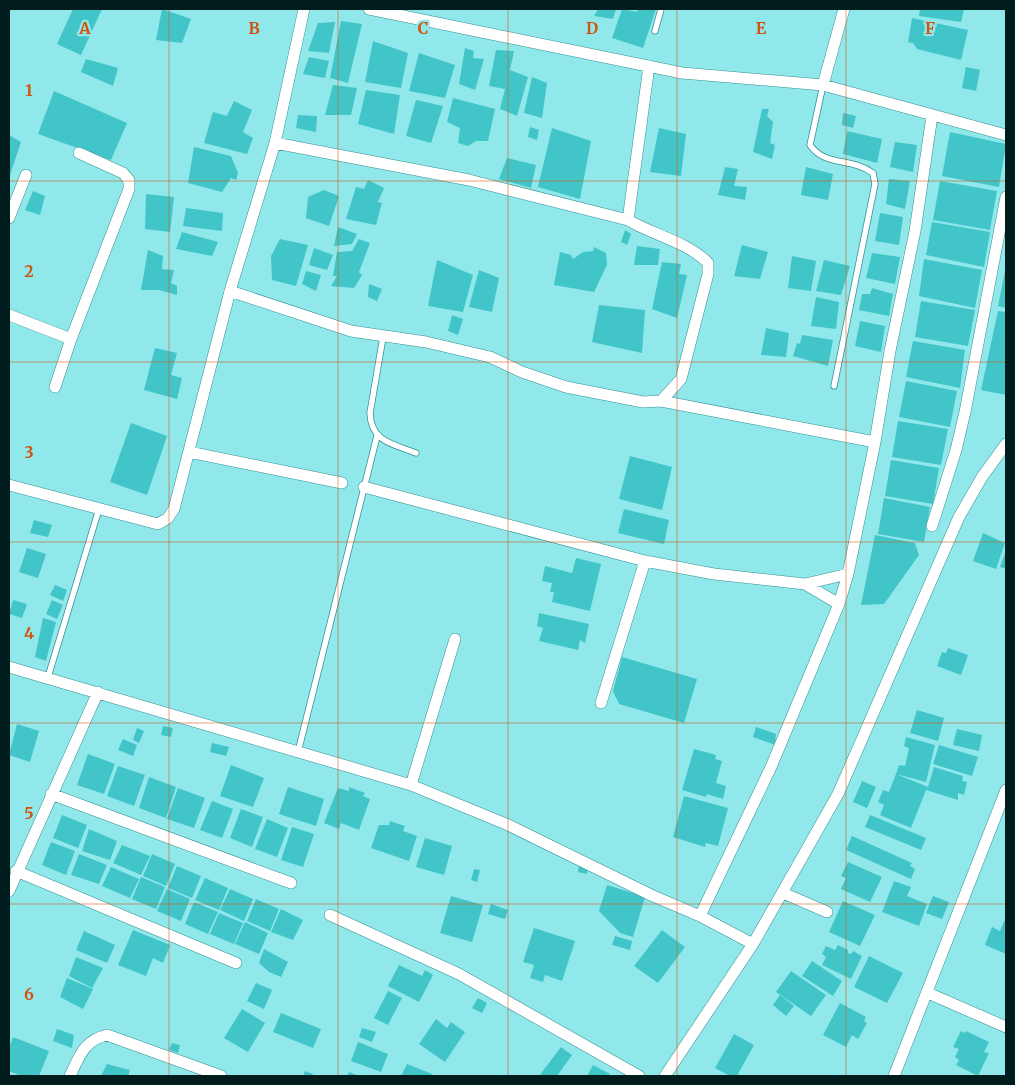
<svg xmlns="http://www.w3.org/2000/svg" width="1015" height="1085" viewBox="0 0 1015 1085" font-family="Merriweather,serif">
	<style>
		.building { fill: #42c5c9 }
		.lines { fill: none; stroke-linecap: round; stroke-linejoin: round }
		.service-casing { stroke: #358f92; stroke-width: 7 }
		.minor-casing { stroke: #358f92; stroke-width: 12 }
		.service { stroke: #fff; stroke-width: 5.5 }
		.minor { stroke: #fff; stroke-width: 11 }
		.grid { fill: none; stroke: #d1530e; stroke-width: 1; stroke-opacity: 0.55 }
		.grid-label { font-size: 16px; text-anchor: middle; font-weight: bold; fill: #d1530e; stroke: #91e8eb; stroke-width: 4.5; stroke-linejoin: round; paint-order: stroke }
	</style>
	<rect width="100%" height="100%" fill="#91e8eb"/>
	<path class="building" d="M73,9H102L81,55L57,44Z
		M162,9L191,19L182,43L156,40Z
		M598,9H616L613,19L594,16Z
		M622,9L637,12V9H656L643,48L612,38Z
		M920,9H964L961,22L919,16Z
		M912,18L968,30L961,60L917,49L913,43L908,42Z
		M341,21L362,24L348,83L330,78Z
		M335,22L329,53L308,51L318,23Z
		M373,41L408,53L401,88L365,82Z
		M465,48L474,51L473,58L484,59L475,90L459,84Z
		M496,50L514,51L510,70L528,77L517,116L500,109L505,89L489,86Z
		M419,53L455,65L445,98L409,91Z
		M309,57L329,61L325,78L303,74Z
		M86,59L118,68L113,86L81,72Z
		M966,67L980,70L976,91L962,88Z
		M532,77L547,83L542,118L524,113Z
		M333,85L357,88L351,115H325Z
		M366,90L400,95L394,134L358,124Z
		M54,91L127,123L111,160L38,134Z
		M453,98L495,109L488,141H476L468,146L458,143L460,128L447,122Z
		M416,100L443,106L431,143L406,136Z
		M234,101L252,110L243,132L253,138L247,154L204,143L213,112L227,116Z
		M762,109H769L767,116L773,122L770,143L775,145L772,159L753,152Z
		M843,113L856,116L853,128L842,125Z
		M298,115L317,116L316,132L296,128Z
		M530,127L539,130L537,140L528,137Z
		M552,128L591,141L580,199L538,187Z
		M659,128L686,134L681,176L650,172Z
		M847,131L882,139L877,163L843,154Z
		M950,132L1006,144L999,187L942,176Z
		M9,135L21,142L9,178Z
		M895,142L917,145L913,172L890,167Z
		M194,147L231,156L238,173L236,180L231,178L222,192L188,183Z
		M507,158L536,165L531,188L499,179Z
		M725,167L738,169L734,186L747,187L745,200L718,195Z
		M806,167L833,174L828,200L801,195Z
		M889,179L910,181L905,209L886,204Z
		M368,180L384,188L378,202L382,203L376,225L346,219L356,187L364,189Z
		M940,181L997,191L990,230L933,220Z
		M324,190L339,196L329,226L306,218L308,197Z
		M33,191L45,196L40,215L25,210Z
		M146,194L174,197L170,232L145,229Z
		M186,208L223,213L222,231L183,226Z
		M880,213L903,217L899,245L875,241Z
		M932,222L990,232L984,267L926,255Z
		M338,227L357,234L352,244L334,246Z
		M625,230L631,234L627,245L621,242Z
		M182,232L218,242L212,256L176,249Z
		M280,239L308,245L296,286L272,280L271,256Z
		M359,239L370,243L359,272L362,275L354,288L331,286L337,276H333L337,252L352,251Z
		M742,245L768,252L760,279L734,276Z
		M637,246L660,249L658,265H634Z
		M594,247L606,253L607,265L594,292L554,285L560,252L571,255L573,259L583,252L593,251Z
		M314,248L333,255L327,270L309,265Z
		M148,250L163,256L162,269L174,270L171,283L177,286V295L159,290H141Z
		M872,253L900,257L895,284L866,278Z
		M792,256L816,261L811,291L788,288Z
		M924,259L982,270L975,308L919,296Z
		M437,260L473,275L463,312L428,306Z
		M824,260L850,266L841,295L816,291Z
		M662,262L681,264L679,274L687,275L677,318L652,309Z
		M479,270L499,278L492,312L469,307Z
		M306,271L321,275L316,291L302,284Z
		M1005,271H1006V308L998,306Z
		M369,284L382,289L377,301L368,297Z
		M872,288L893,294L889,316L859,310L862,294H870Z
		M816,297L839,302L836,329L811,326Z
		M921,301L975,310L968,346L915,337Z
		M599,305L645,310L642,353L592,342Z
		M998,311L1006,312V395L981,390Z
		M452,315L463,319L458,335L448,331Z
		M860,321L885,326L881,352L855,346Z
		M766,328L789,333L786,357L761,355Z
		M802,335L833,340L828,366L793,356L797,343L800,344Z
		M913,341L965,350L960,388L906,377Z
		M155,348L177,353L171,375L182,378L177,399L144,390Z
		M906,381L957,391L950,427L899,417Z
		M898,421L948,429L941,465L892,457Z
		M131,423L167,436L147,495L110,482Z
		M630,456L672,467L662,510L619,499Z
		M891,460L939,468L933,504L885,496Z
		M884,498L930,507L924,542L878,534Z
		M624,509L669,520L664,544L618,533Z
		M34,520L52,525L48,537L30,533Z
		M983,533L1005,543L996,569L973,561Z
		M875,535L915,543L919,555L884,604L861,605Z
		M27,548L46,554L38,578L19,572Z
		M1006,550V569L1000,567Z
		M576,558L601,564L590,611L552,602L554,592H550L552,583L542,581L545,566L572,573Z
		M55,585L67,590L63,601L50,595Z
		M13,600L27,604L22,618L9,614Z
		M52,600L63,605L57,619L46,614Z
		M539,613L589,624L585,643L580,640L578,650L539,641L543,628L537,626Z
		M43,618L56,622L46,661L35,657Z
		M948,648L968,655L961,675L937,666L942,652L946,653Z
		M622,657L697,679L684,723L619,704L613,691Z
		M917,710L944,718L938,741L910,733Z
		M17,724L39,731L30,762L9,755Z
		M163,726L173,728L171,737L161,735Z
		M756,727L776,734L775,745L753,737Z
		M137,728L144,731L139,743L133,740Z
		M957,729L982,735L979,751L953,745Z
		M906,737L935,745L926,782L896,774L899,765L905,766L909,748L904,746Z
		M123,739L137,745L133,756L118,750Z
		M212,743L229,747L226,756L210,752Z
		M939,745L978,757L972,776L933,764Z
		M694,749L716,755L715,759L722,761L716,783L726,786L723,799L707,794L706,797L682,790Z
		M88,754L115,764L104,794L77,785Z
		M231,765L264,778L253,807L220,796Z
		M118,766L145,775L134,806L107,796Z
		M934,767L963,776L962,781L967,782L964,795L958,793V800L926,790L911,828L880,815L884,805L878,802L883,790L889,792L896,774L928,787Z
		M149,777L176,787L166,818L139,808Z
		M862,781L876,787L867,808L853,802Z
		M288,787L324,799L316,826L279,814Z
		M349,787L365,793L363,796L370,799L359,830L341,823L339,829L324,823L338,788L349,791Z
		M178,788L205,798L194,828L167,819Z
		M684,796L728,808L718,846L706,843L705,847L673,837Z
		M212,801L233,809L222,838L200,830Z
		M241,809L263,817L252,847L230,838Z
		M62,815L87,825L78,848L53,838Z
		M870,815L926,838L921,850L865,827Z
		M267,819L288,828L277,857L255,849Z
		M390,821L405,826L403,831L417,836L409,861L371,848L379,825H389Z
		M292,827L314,834L303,867L281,860Z
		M89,829L117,841L110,860L82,851Z
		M852,836L912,863L910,866L915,869L911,879L846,850Z
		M425,838L452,846L444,875L416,867Z
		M51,842L75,851L66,875L42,865Z
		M122,845L150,856L141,875L113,863Z
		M79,854L107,865L99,884L71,875Z
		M152,854L175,864L166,886L143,876Z
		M848,862L882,877L870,902L841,889L846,878L841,876Z
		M579,865L588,867L587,874L578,872Z
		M177,866L201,876L192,898L168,888Z
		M111,867L139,879L130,898L102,886Z
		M474,869L480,870L477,882L471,880Z
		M141,877L165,887L156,909L132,899Z
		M205,878L228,888L219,910L195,900Z
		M894,881L911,887L907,896L927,904L919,926L882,912Z
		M607,885L645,897L633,937L620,933L599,911Z
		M167,889L190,899L181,921L157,911Z
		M230,889L253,899L244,921L220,910Z
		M451,896L483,905L472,942L440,933Z
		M933,896L949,902L942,919L926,913Z
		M256,899L279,909L270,931L247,921Z
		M843,901L875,915L860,946L829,932Z
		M194,902L218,912L208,934L185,924Z
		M491,904L508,910L505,919L488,914Z
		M281,909L303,920L293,940L271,932Z
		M219,913L243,923L234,944L210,934Z
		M1004,921L1006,922V954L985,945L992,927L1000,931Z
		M245,922L268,933L259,954L235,944Z
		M534,928L575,941L562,981L545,975L543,982L530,978L534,965L523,962Z
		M133,930L170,945L163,963L153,958L146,976L118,965Z
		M662,930L685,947L658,983L634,966Z
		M84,931L115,945L107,963L76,950Z
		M615,936L632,941L630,950L612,945Z
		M838,945L848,950V953L851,954L853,951L862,956L851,979L822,965L826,957L822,954L826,946L835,950Z
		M264,949L288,962L281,977L269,972L259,963Z
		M869,956L903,973L887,1003L854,987Z
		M76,957L103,968L92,988L69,976Z
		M812,961L842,981L833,996L802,976Z
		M399,965L422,976L425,970L433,975L419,1002L388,986Z
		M791,971L826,995L811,1016L776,992Z
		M67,978L93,989L83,1009L60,997Z
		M256,983L272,990L264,1009L247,1001Z
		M388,991L402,998L388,1025L374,1018Z
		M780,995L794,1006L786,1016L773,1005Z
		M478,998L487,1003L482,1013L472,1008Z
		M840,1003L866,1017L864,1021L867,1023L858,1039L852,1035L846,1047L823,1035Z
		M242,1009L265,1023L248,1052L224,1038Z
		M281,1013L321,1029L313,1048L273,1032Z
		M436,1019L447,1028L451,1022L465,1032L445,1062L419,1044Z
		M362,1028L376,1032L372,1042L359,1037Z
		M57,1029L74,1035L72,1048L53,1041Z
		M961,1031L965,1033L966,1031L989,1042L984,1052L989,1053L978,1076L956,1065L959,1060L955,1057L959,1049L953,1047Z
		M734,1034L754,1045L737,1076H730L715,1068Z
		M13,1037L49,1051L39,1076H21L9,1071V1048Z
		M358,1042L388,1054L381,1072L351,1061Z
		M172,1043L180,1045L178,1053L169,1050Z
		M561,1047L572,1055L557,1076H539Z
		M107,1064L130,1070L128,1076H101Z
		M407,1064L432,1074V1076H401Z
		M593,1065L610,1074L609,1076H587Z
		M305,1071L313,1074L312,1076H303Z
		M349,1072L359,1076H347Z"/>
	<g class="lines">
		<defs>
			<path id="service" d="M655,31L661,9
				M823,85L810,145C825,167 851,157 873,173L875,184L834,386
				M383,337L370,413C371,442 393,444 416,453
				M48,677L99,509
				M298,752L377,436"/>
			<path id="minor" d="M369,9L682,73L823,85L1006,135
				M823,85L844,9
				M9,218L26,175
				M628,220L649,66
				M230,291L351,331L426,342L490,357L522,372L566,387L643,402L661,401L681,379L708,274V263C688,242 653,235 628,220L469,180L275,143
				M9,315L71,339
				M55,387L71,339L129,189V180L123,173L79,153
				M661,401L875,442
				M189,452L342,483
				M9,485L158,524L168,518L174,509L230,291L275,143L304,9
				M364,487L645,561L714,574L805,584L848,574
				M932,526L956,450L965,412L1006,197
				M805,584L839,604
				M9,667L411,785L506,824L651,895L700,916L753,944
				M601,703L645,561
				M411,785L455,639
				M51,794L291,883
				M16,871L236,963
				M9,891L98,692
				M783,893L827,912
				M330,915L459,974L639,1076
				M700,916L771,767L839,604L848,574L875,442L890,351L915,231L932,116
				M928,993L1006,1027
				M70,1076C79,1057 84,1040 107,1035L221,1076
				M665,1076L753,944L838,794L959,517L982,477L1006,444
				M894,1076L1006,790"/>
		</defs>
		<use href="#service" class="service-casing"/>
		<use href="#minor" class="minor-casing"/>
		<use href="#service" class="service"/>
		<use href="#minor" class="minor"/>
	</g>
	<path class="grid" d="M169,9V1076M338,9V1076M508,9V1076M677,9V1076M846,9V1076M9,181H1006M9,362H1006M9,542H1006M9,723H1006M9,904H1006"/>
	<g class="grid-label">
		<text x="85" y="34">A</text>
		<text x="254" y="34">B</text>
		<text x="423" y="34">C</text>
		<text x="592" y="34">D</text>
		<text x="761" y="34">E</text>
		<text x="930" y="34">F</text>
		<text x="29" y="96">1</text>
		<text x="29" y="277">2</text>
		<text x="29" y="458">3</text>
		<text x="29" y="639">4</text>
		<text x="29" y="819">5</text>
		<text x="29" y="1000">6</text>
	</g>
	<rect width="1015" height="1085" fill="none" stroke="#011c1d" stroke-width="20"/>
</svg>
